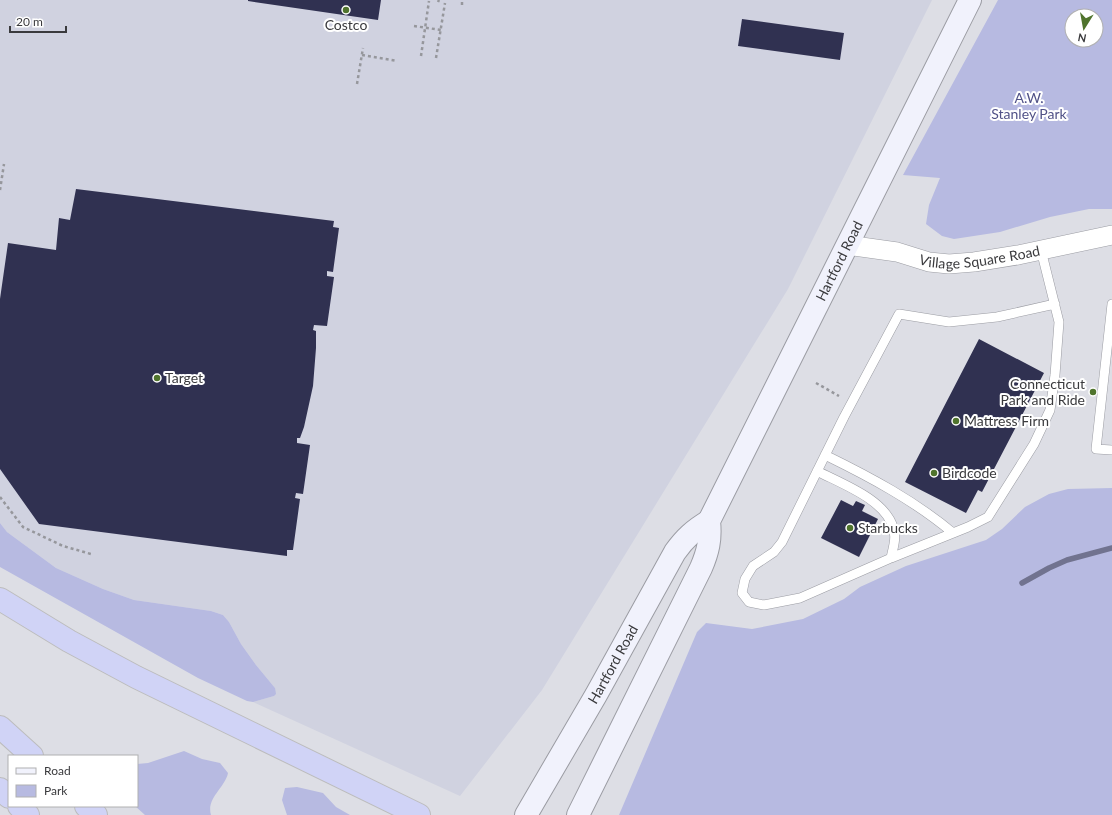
<svg xmlns="http://www.w3.org/2000/svg" width="1112" height="815" viewBox="0 0 1112 815" font-family="Lato,sans-serif">
	<style>
		.built { fill: #d0d2e0 }
		.green { fill: #b7bae1; fill-rule: evenodd }
		.lines { fill: none; stroke-linecap: round; stroke-linejoin: round }
		.stream { stroke: #71738f; stroke-width: 5.5 }
		.building { fill: #303151 }
		.service-casing { stroke: #9b9ca3; stroke-width: 10 }
		.minor-casing { stroke: #9b9ca3; stroke-width: 20 }
		.secondary-casing { stroke: #9b9ca3; stroke-width: 24 }
		.motorway-casing { stroke: #bcbcbd; stroke-width: 24 }
		.path { stroke: #96979c; stroke-width: 2.5; stroke-dasharray: 3 3; stroke-linecap: butt }
		.service { stroke: #fff; stroke-width: 9 }
		.minor { stroke: #fff; stroke-width: 19 }
		.secondary { stroke: #f1f2fc; stroke-width: 22 }
		.motorway { stroke: #d0d3f6; stroke-width: 22 }
		.poi-dot { fill: #50742d; stroke: #fff; stroke-width: 1.5 }
		.labels { text-anchor: middle; stroke-width: 4; stroke-linejoin: round; paint-order: stroke }
		.poi-label { font-size: 14px; fill: #3a3a3d; stroke: #fff; text-anchor: start }
		.park-label { font-size: 14px; fill: #505187; stroke: #fff }
		.street-label { font-size: 14px; fill: #3a3a3d; stroke: #fff }
	</style>
	<rect width="100%" height="100%" fill="#dddee5"/>
	<path class="built" d="M0,0H932L788,289L542,690L460,796L253,702L274,696L275,688L256,665L241,644L229,622L223,615L211,611L134,600L103,589L56,568L7,532L0,523Z"/>
	<path class="green" d="M998,0H1112V209H1089L1050,217L1000,232L954,239L942,236L926,224L929,205L940,178L903,175ZM1072,16H1096V40H1072Z
		M1112,488V815H619L697,632L706,623L752,629L803,619L844,599L860,587L906,566L986,540L1002,529L1025,507L1049,494L1068,489Z
		M0,523L7,532L56,568L103,589L134,600L211,611L223,615L229,622L241,644L256,665L275,688L276,694L274,696L253,702L247,701L198,678L0,567Z
		M184,751L202,759L220,763L228,773C225,788 206,798 211,815H145L135,806H137V764L148,763Z
		M297,787L323,793L336,807L350,815H287L282,800L285,788Z"/>
	<g class="lines">
		<path class="stream" d="M1022,583L1049,568L1067,560L1112,548"/>
	</g>
	<path class="building" d="M248,0H381L378,20L248,1Z
		M742,19L844,33L840,60L738,46Z
		M76,189L334,221L333,227L339,228L333,272L327,271V276L334,277L327,326L314,325L313,330L316,331V348L313,386L304,427L300,438H297V443L310,445L303,494L296,493L295,498L300,499L293,550H287V556L39,524L0,469V299L8,243L56,250L59,218L70,220Z
		M979,339L1044,373L982,492L978,490L966,513L905,482Z
		M841,500L853,506L856,501L865,505L862,511L878,519L859,557L821,538Z"/>
	<g class="lines">
		<defs>
			<path id="service" d="M1041,250L1059,322L1055,375L1050,410L1034,444L988,517L968,527L891,558L800,598L764,605L749,602L742,593L745,579L753,566L774,552L782,542L844,417L899,314L949,322L997,317L1055,304
				M1112,304L1096,449L1112,450
				M825,455C870,477 915,501 953,533
				M817,471C842,484 884,499 893,527C897,537 893,548 891,558"/>
			<g id="minor">
				<path id="s1" d="M847,245L897,252L929,262L949,264L974,262L1018,255L1112,235"/>
			</g>
			<g id="secondary">
				<path id="s2" d="M526,815L596,695L675,552C685,538 694,530 709,521"/>
				<path id="s3" d="M578,815L701,568C708,552 711,539 709,521L970,0"/>
			</g>
			<path id="motorway" d="M0,599L69,641L136,677L419,815
				M0,727L32,756
				M0,789L9,797
				M19,806L28,815
				M86,806L96,815"/>
		</defs>
		<use href="#service" class="service-casing"/>
		<use href="#minor" class="minor-casing"/>
		<use href="#secondary" class="secondary-casing"/>
		<use href="#motorway" class="motorway-casing"/>
		<path class="path" d="M438,2L439,0
			M462,5V0
			M414,26L441,30
			M362,55L397,61
			M421,56L429,1
			M436,58L445,3
			M357,84L363,48
			M0,190L4,164
			M816,383L839,396
			M0,497L23,527L63,546L91,554"/>
		<use href="#service" class="service"/>
		<use href="#minor" class="minor"/>
		<use href="#secondary" class="secondary"/>
		<use href="#motorway" class="motorway"/>
	</g>
	<g class="poi-dot">
		<circle cx="346" cy="10" r="4"/>
		<circle cx="157" cy="378" r="4"/>
		<circle cx="1093" cy="392" r="4"/>
		<circle cx="956" cy="421" r="4"/>
		<circle cx="934" cy="473" r="4"/>
		<circle cx="850" cy="528" r="4"/>
	</g>
	<g class="labels">
		<g class="poi-label">
			<text x="346" y="30" text-anchor="middle">Costco</text>
			<text x="165" y="383">Target</text>
			<text x="1085" y="389" text-anchor="end">Connecticut<tspan x="1085" dy="16">Park and Ride</tspan></text>
			<text x="964" y="426">Mattress Firm</text>
			<text x="942" y="478">Birdcode</text>
			<text x="858" y="533">Starbucks</text>
		</g>
		<g class="park-label">
			<text x="1029" y="103">A.W.<tspan x="1029" dy="16">Stanley Park</tspan></text>
		</g>
		<g class="street-label">
			<text dy="5" stroke="none"><textPath href="#s1" startOffset="135">Village Square Road</textPath></text>
			<text dy="5" stroke="none"><textPath href="#s3" startOffset="615">Hartford Road</textPath></text>
			<text dy="5" stroke="none"><textPath href="#s2" startOffset="174">Hartford Road</textPath></text>
		</g>
	</g>
	<rect x="8" y="755" width="130" height="52" fill="#ffffff" stroke="#b0b0b1"/>
	<rect x="16" y="768" width="20" height="6" fill="#f1f2fc" stroke="#b0b0b1"/>
	<text x="44" y="775" font-size="12" fill="#3a3a3d">Road</text>
	<rect x="16" y="785" width="20" height="12" fill="#b7bae1" stroke="#b0b0b1"/>
	<text x="44" y="795" font-size="12" fill="#3a3a3d">Park</text>
	<g transform="translate(1084 28) rotate(191)"><circle r="19" fill="#ffffff" stroke="#b0b0b1"/>
	<path d="M0-3L7 15L0 10L-7 15Z" fill="#50742d"/>
	<text y="-6" font-size="11" font-weight="bold" text-anchor="middle" fill="#3a3a3d">N</text>
	</g>
	<path d="M10 26v6h56v-6" fill="none" stroke="#3a3a3d" stroke-width="2"/>
	<text x="16" y="26" font-size="12" fill="#3a3a3d" stroke="#ffffff" stroke-width="3" paint-order="stroke">20 m</text>
</svg>
